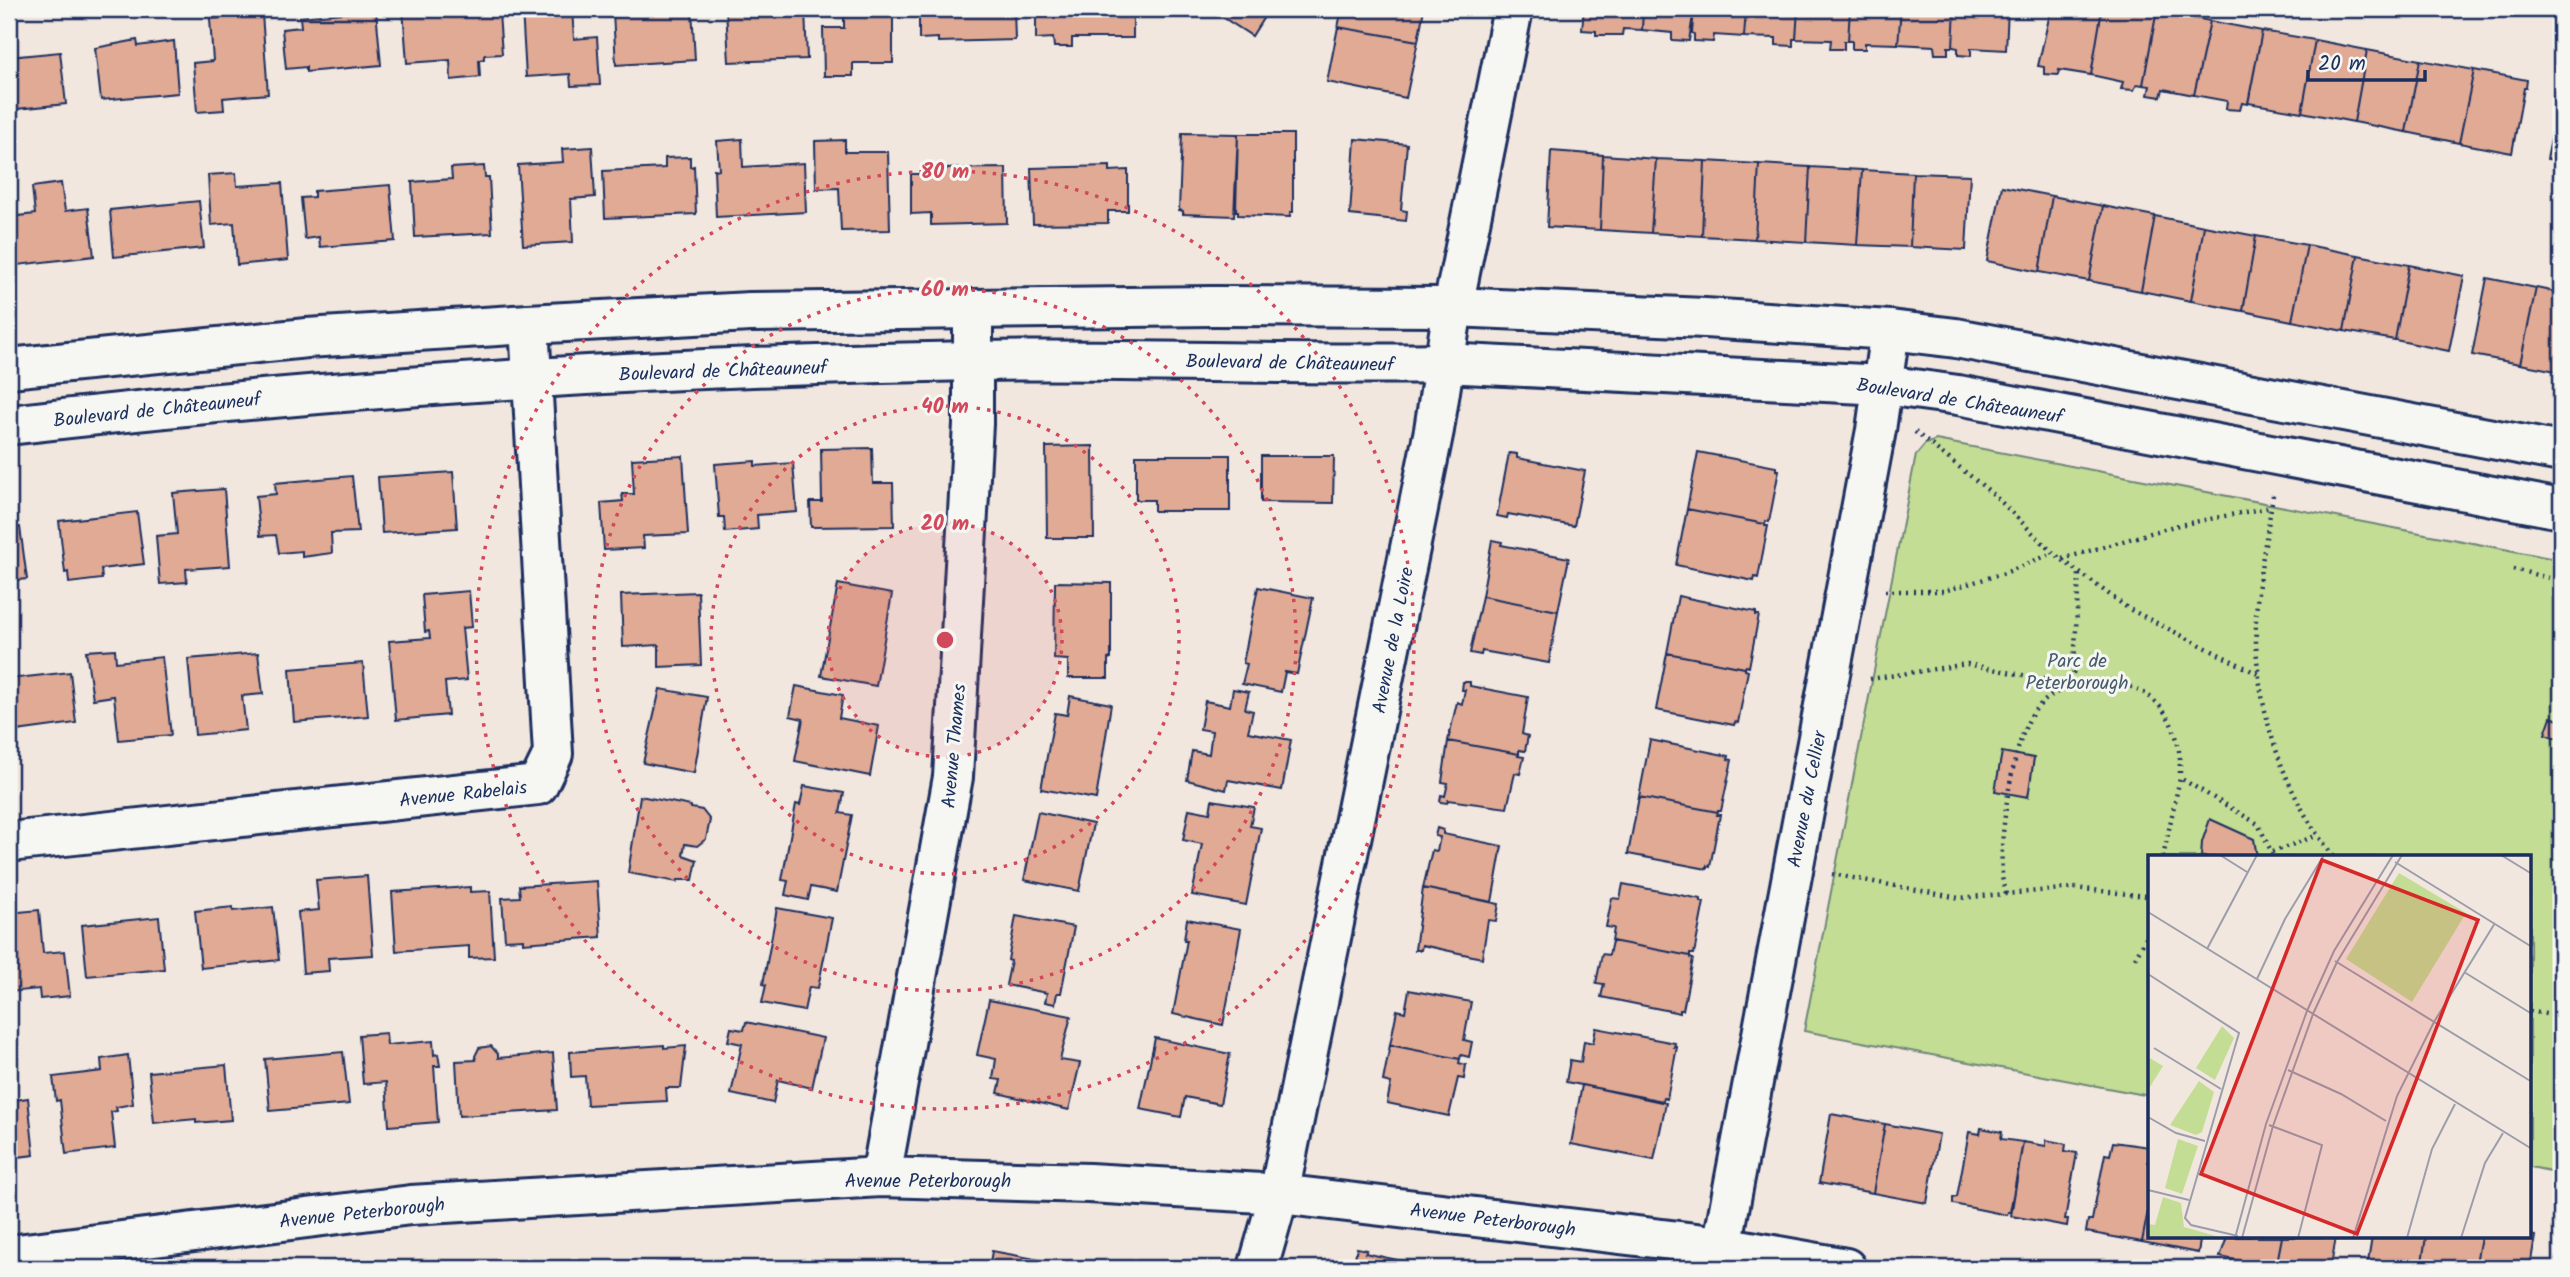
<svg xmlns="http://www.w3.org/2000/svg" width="2570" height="1277" viewBox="0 0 2570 1277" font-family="Kalam,sans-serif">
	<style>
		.green { fill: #c3dd94; stroke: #6f8679; stroke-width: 2 }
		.building { fill: #e0aa95; stroke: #1b2f5e; stroke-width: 2 }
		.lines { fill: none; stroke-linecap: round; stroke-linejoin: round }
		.minor-casing { stroke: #1b2f5e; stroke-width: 44 }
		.tertiary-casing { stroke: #1b2f5e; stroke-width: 44 }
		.path { stroke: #1b2f5e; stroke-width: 4.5; stroke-dasharray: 2 5; stroke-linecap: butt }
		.minor { stroke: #f6f6f2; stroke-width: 38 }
		.tertiary { stroke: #f6f6f2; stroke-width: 38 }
		.ring { fill: none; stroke: #d1495b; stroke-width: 3.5; stroke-dasharray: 3.5 7 }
		.labels { text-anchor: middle; stroke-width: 6; stroke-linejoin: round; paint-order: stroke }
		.street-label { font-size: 19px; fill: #1b2f5e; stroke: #f6f6f2 }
		.park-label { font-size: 19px; fill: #455a6c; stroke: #f6f6f2 }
		.inset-road { fill: none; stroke: #9c9dab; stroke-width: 2 }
		.view { fill: #d62828; fill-opacity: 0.15; stroke: #d62828; stroke-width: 3.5 }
		.inset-edge { fill: none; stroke: #1b2f5e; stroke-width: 3.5 }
		.centre { fill: #d1495b; stroke: #f6f6f2; stroke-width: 3.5 }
		.ring-label { font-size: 21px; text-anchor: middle; font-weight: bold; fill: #d1495b; stroke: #f6f6f2; stroke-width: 6; stroke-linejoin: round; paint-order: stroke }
	</style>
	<rect width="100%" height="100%" fill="#f2e7df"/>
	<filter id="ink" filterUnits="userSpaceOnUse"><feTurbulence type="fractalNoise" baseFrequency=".0143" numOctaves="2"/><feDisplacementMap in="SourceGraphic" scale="14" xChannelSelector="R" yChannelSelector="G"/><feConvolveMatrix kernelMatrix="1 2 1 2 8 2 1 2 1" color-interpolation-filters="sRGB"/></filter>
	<g filter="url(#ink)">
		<path class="green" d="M1936,440L2561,560V1173L2530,1167V857H2150V1096L1804,1031L1916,455L1925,444Z"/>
		<path class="building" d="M403,9H480L481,15L499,13L502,54L484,55V59L479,60L480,77L451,80L450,60L407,63Z
			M522,9H572L574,39L597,37L600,85L571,86L570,74L526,77Z
			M692,9L695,60L616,65L613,13Z
			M726,9H805L807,59L729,62Z
			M844,9H893V63H853V76H824L823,28H844Z
			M919,9H1014L1015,40L938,42V38L919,39Z
			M1036,9H1133V38H1072V47H1054L1053,38L1036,39Z
			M1210,9H1269L1252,36Z
			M1342,9H1424L1418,41L1338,27Z
			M1584,9H1643L1642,30L1623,29L1622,35H1596V31L1582,30Z
			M1643,9H1694L1689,41L1672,40V33L1642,30Z
			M1694,9H1746L1744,37L1714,35L1713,42L1694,41V34L1692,33Z
			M1746,9H1798L1796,39H1793V46L1776,45V38L1744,37Z
			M1798,9H1850L1848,41H1844V49H1830L1831,40L1796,39Z
			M1850,9H1901L1898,44L1865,43V49H1852V41H1848Z
			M1901,9H1955L1953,47H1948V54H1935L1934,46L1898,44Z
			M1955,9H2008L2006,50L1971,48V56L1958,55V48L1953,47Z
			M2051,9H2102L2091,75L2059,70L2058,75L2044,74V67L2038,66Z
			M2102,9L2157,10L2143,85L2137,84L2134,90L2121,89L2123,82L2091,75Z
			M376,10L381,65L306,72V67L286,69L282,29L301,27L300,17Z
			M2157,10L2210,21L2194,95L2163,89L2161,97L2148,95L2150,86L2143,85Z
			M262,14L268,94L223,98L224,110L197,112L193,63L213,61L210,19Z
			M2210,21L2262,31L2248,104L2242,103L2240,110L2226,109L2227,101L2194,95Z
			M1338,27L1418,41L1406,98L1327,82Z
			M2262,31L2315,40L2302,112L2248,103Z
			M137,40L138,46L174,41L178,93L101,100L95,48Z
			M2315,40L2367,50L2354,122L2302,112Z
			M2367,50L2420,60L2406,132L2354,122Z
			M60,52L66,104L17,109L18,123L9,124V57Z
			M2420,60L2474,70L2459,143L2406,132Z
			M2474,70L2527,80L2526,88H2524L2512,153L2459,143Z
			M2558,83L2561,84V161L2547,159L2560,96L2556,94Z
			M1182,133L1238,134L1234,216L1183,214V211L1179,210Z
			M1238,134H1293V212H1290V217L1238,215V211H1236Z
			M742,139L743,167L804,163L806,212L716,217L714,169L719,170L717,141Z
			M1355,139L1407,144L1401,210L1407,211L1406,221L1350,215Z
			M845,140V152H888L890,230L841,231L839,188L816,189L815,141Z
			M592,147L595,197L571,199L573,242L523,245L518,165L563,162L562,149Z
			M1551,151L1603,155L1600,230L1547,227Z
			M1603,155L1656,159L1651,233L1600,230Z
			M690,157V167L694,166L696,214L605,218L603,171L665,168V158Z
			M1656,159L1705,161L1702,236L1651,233Z
			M1705,161L1759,164L1755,239L1702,236Z
			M1759,164L1810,167L1806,242L1755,239Z
			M484,166L485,177H489L492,233L415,237L412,182L452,179L451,168Z
			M1110,166V171L1128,170V211H1108V223L1033,224L1031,168Z
			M1810,167L1862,170L1857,245L1806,242Z
			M1006,168L1007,223L931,225V213L911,214V174H929V169Z
			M1862,170L1913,173L1910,247L1857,245Z
			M236,173L237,186L282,183L288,260L237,265L234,223L211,225L208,175Z
			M1913,173L1970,175L1966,250L1910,247Z
			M61,183L65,211L88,208L94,256L9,266V217L35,214L32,187Z
			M390,185L395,241L320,247L319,237L305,239L301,198L314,197V191Z
			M2002,186L2052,196L2039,272L1987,261Z
			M2052,196L2103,206L2089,281L2039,272Z
			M199,201L204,248L114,257L110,210Z
			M2103,206L2155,216L2141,291L2089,281Z
			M2155,216L2204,226L2191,301L2141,291Z
			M2204,226L2256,236L2243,311L2191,301Z
			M2256,236L2307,245L2292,321L2243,311Z
			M2307,245L2358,255L2344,331L2292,321Z
			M2358,255L2409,265L2395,340L2344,331Z
			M2409,265L2464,276L2449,351L2395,340Z
			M2487,278L2536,288L2520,364L2472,355Z
			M2536,288L2561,293V372L2520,364Z
			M1093,446L1094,538H1047L1046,447Z
			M872,448L873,483H893L894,526L811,527L810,502H822L821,449Z
			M1698,452L1776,467V470H1779L1769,522L1766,521L1765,524L1687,509Z
			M1509,453L1517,454V458L1585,471L1574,526L1508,514L1507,518L1497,516Z
			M1136,455H1230V511H1154V500H1136Z
			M683,456L688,534L643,536L644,548L604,550L601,503L623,501L622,494H634L632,459Z
			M1261,456H1334L1333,503L1261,502Z
			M755,461V466L793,463L797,512L757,515L758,529L725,532L724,517H719L715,464Z
			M453,472L457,528L382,533L378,477Z
			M352,476L358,532L331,533L332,553L302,557V551L279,553L276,535L260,536L256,496L276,494L275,483Z
			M224,489L230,566L186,569L187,582L160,584L156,536L177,534L173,493Z
			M1687,509L1765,524V526H1768L1758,578L1755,577L1754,581L1676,565Z
			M137,512L144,564L101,569L102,579L69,583L68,572L65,573L59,521Z
			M20,527L27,579L9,581V528Z
			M1492,540L1502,542L1501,545L1569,558L1558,611L1482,596Z
			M1055,582L1111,583V658L1108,659V678H1068V660L1054,659Z
			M838,584L892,594L876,686L821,676Z
			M1258,587L1313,598L1297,674L1285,672L1281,692L1242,684L1247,664L1243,663Z
			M469,591L472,627L462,628L467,680L445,682L448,715L396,720L389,641L430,638L429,631L425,632L422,595Z
			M698,592L701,665L659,667V645L623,647L621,595Z
			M1482,596L1558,611L1549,663L1482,651L1481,655L1470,653Z
			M1678,596L1756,612V615H1759L1749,667L1746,666L1745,668L1667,653Z
			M115,649L116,662L162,657L171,735L119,740L114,696L93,699L86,651Z
			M258,653L263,694L242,696L246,730L195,735L188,659Z
			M1667,653L1745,668V670L1748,671L1738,723L1735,722L1734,725L1656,710Z
			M363,663L368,716L294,722L290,669Z
			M70,672L76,723L9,732V679Z
			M1463,682H1470V686L1528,697L1522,734L1528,736L1525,751L1519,750V754L1448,741L1457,702L1462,704L1465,690H1462Z
			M796,686L843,695L839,718L879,726L870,776L795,761L803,719L790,716Z
			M660,689L707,697L694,773L643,763Z
			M1233,689L1249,692L1245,709L1253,711L1248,732L1291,740L1282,790L1228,780L1226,790L1187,780L1192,751L1209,754L1212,731L1200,729L1205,701L1230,706Z
			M1070,696L1111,704L1096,799L1041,789L1055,713L1067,715Z
			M2551,717L2561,721L2559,739L2545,734Z
			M1650,740L1729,756L1728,759L1732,760L1721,811H1718V812L1639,797Z
			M1448,741L1519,754L1518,756L1524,757L1520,774L1515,773L1507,808L1448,800L1447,803L1440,802L1441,795L1445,796L1448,783L1442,782Z
			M2002,752L2034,758L2028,797L1995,791Z
			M804,786L844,793L840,813L852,815L837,892L811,887L808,900L785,895L788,881L782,880L796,804L800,805Z
			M640,796L691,806V808L702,810L710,820L706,839L697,846L685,844L683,855L697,860L693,880H678L677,882L628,873Z
			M1639,797L1718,812L1717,815H1720L1710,867L1707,866V869L1628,854Z
			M1212,800L1254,807L1250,826L1261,828L1246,905L1192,895L1202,844L1183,840L1189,809L1210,813Z
			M1038,812L1093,824L1079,891L1024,880Z
			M2210,819L2254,839L2257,857H2201L2202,842Z
			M1437,828L1443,830V834L1502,846L1492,902L1423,888L1432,850L1437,851L1440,837L1435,836Z
			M367,876L373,955L328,958L329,971L303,973L298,912L319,910L316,880Z
			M597,881L601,937L523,943V939L505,940L502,898L520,897L519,886Z
			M1623,884L1701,899V902H1704L1694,954H1690V956L1612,941L1614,928L1606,927L1612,898L1620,899Z
			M470,887V892L490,891L494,957L469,958V946L396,951L392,892Z
			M1423,888L1499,904L1496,921L1488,920L1482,958L1422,945L1421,950H1415Z
			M233,907V911L273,907L279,960L201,968L195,911Z
			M777,908L832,918L818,988L809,987L804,1011L762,1003L766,985L763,984Z
			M39,910L43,953L65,951L70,996L40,999L39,989L9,992V913Z
			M1016,916L1074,927L1061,993H1057L1055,1004L1045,1002L1047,993L1006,985L1011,961L1008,960Z
			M159,917L164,969L87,976L82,925Z
			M1187,919L1241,929L1223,1025L1173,1014L1187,940H1184Z
			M1612,941L1690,956V958L1693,959L1683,1010H1680V1013L1601,997L1604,984L1596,983L1602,954L1609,955Z
			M1409,990L1471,1002L1464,1040L1472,1042L1469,1057L1461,1055L1460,1059L1390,1045L1397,1010L1405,1012Z
			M989,1000L1071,1016L1060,1060L1080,1063L1069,1110L998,1093L1001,1080L993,1079L996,1059L977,1055Z
			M746,1022L823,1038L812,1088L778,1080L773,1103L731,1094L742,1044L728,1041L731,1028L744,1030Z
			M1596,1028L1675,1043L1674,1047H1677L1667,1099L1664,1098L1663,1101L1566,1082L1570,1060L1581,1062L1584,1041L1593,1043Z
			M386,1033L387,1045L433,1041L434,1055L438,1054L440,1066H434L438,1122L389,1126L386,1082L363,1084L359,1035Z
			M1155,1038L1230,1054L1220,1104L1185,1097L1181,1117L1140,1109Z
			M664,1045V1048L686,1046L681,1088H666L667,1101L587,1105L585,1076L571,1077L570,1052Z
			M1390,1045L1460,1059L1459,1063L1466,1065L1464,1079L1458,1078L1449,1116L1387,1103L1391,1083L1383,1081Z
			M491,1046L498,1054V1058L553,1053L557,1110L459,1116L456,1061L476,1060L475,1056L479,1048Z
			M343,1052L349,1104L270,1111L265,1059Z
			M128,1055L133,1104L116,1107L117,1111L111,1112L115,1148L66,1154L60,1100L56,1101L53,1077L102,1071L101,1059Z
			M226,1065L231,1120L196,1123V1119L154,1123L149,1072Z
			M1582,1085L1666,1103L1654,1160L1571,1144Z
			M28,1098L34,1155L9,1158V1101Z
			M1831,1114L1885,1124L1873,1193L1819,1183Z
			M1885,1124L1939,1134L1927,1203L1873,1193Z
			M1981,1128L2002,1132L2001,1139L2023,1142L2010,1212H2008L2007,1215L1953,1204V1198L1957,1197L1969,1132L1980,1134Z
			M2046,1140L2066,1144L2065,1151L2077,1153L2065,1219H2068L2067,1226L2011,1216L2023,1142L2046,1146Z
			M2113,1142L2150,1147L2148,1162L2150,1163V1200L2142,1242L2086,1232L2088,1220H2092L2105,1154L2110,1155Z
			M2150,1200V1237H2197V1241H2200L2198,1253L2142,1242Z
			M2530,1235L2535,1236L2530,1268H2475L2481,1237Z
			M2227,1237H2282L2276,1268L2220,1257Z
			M2282,1237H2336L2331,1266L2334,1268H2276Z
			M2372,1237H2426L2421,1268H2367Z
			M2426,1237H2481L2475,1268H2421Z
			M1357,1248L1367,1250L1365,1253L1434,1268H1353Z
			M992,1251L1078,1267L1077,1268H989Z
			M707,1261V1268H656V1263Z
			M630,1264V1268H549Z
			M947,1264L946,1267L971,1266V1268H869V1265Z"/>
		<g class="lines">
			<defs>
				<path id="minor" d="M9,842L538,785L553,754L529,324
					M881,1177L953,777L973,424V309
					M9,1255L411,1205L881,1177L1089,1183L1279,1194L1722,1246L1846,1268
					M1258,1268L1279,1194L1434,430L1453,307L1513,9
					M1718,1268L1876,430L1890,330"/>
				<path id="tertiary" d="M9,368L307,338L529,324L750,312L973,309L1211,306L1453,307L1705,318L1890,330L1956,338L2561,452
					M9,425C329,388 652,366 975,361C1131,358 1288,366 1444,363L1884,385L1958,395L2561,509"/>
			</defs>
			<use href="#minor" class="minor-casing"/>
			<use href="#tertiary" class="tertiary-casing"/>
			<path class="path" d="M1915,432L1993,494L2053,553L2129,609L2258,674
				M2273,495C2267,536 2258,576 2256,617C2253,701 2281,791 2334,857
				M2062,559L2174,526L2271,507
				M2513,569L2561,581
				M1885,591H1944L2005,573L2053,553
				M1870,679L1967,664L2073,685L2079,573
				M2272,852L2316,836
				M2163,857L2180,778L2258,824L2274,857
				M1832,874L1959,898L2074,888L2146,896L2150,900
				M2006,894C2004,887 2002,880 2002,873C1999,838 2013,733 2037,708C2073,668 2150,672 2172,726C2180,743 2180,759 2180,778
				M2146,896L2150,889
				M2135,958L2150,931
				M2530,1011L2561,1017"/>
			<use href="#minor" class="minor"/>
			<use href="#tertiary" class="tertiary"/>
		</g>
	</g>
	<circle cx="945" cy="640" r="117" fill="#d1495b" fill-opacity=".12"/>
	<g class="ring">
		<circle cx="945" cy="640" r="117"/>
		<circle cx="945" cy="640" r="234"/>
		<circle cx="945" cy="640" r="351"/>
		<circle cx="945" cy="640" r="469"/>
	</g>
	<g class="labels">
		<g class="street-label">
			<text transform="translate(1290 362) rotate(1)" y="7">Boulevard de Châteauneuf</text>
			<text transform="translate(723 370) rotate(-2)" y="7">Boulevard de Châteauneuf</text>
			<text transform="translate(1960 400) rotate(9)" y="7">Boulevard de Châteauneuf</text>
			<text transform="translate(157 409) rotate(-6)" y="7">Boulevard de Châteauneuf</text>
			<text transform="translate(1392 640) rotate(-79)" y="7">Avenue de la Loire</text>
			<text transform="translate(953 746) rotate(-85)" y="7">Avenue Thames</text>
			<text transform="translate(463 793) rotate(-6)" y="7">Avenue Rabelais</text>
			<text transform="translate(1806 799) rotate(-79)" y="7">Avenue du Cellier</text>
			<text x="928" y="1187">Avenue Peterborough</text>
			<text transform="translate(362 1212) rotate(-6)" y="7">Avenue Peterborough</text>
			<text transform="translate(1493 1219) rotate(7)" y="7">Avenue Peterborough</text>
		</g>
		<g class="park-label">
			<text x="2077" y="667">Parc de<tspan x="2077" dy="22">Peterborough</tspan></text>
		</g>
	</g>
	<g transform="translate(2148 855)">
		<rect width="383" height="383" fill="#f2e7df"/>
		<path d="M251,18L318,58L264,147L198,104ZM74,171L86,183L67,225L48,213ZM0,202L15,211L0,235ZM51,226L66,237L54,277L48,280L22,270ZM30,284L50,291L34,339L17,333ZM15,342L33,348L36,372L75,383H0V369L7,370Z" fill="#c3dd94"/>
		<path class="inset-road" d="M72,0L99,17M353,0L384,19M247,7L384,92M0,57L384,294M59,94L109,0M187,106L384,227M316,117L384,159M0,119L91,178L37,363L43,370L90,381M109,124L137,64L176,0M6,193L73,234M140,215L193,239L238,266M0,262L28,278L57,286M121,270L174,290L150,383M0,335L41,345M87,383L118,269L159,156L186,96L245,0M94,383L125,271L165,159L189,107L254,0M205,383L249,241L286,167L347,68M259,383L284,294L307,249M313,383L337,308L355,278"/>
		<path class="view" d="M174,5L330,65L209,379L53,319Z"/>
		<rect width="383" height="383" class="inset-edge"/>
	</g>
	<circle cx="945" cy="640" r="10" class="centre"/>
	<g class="ring-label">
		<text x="945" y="178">80 m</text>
		<text x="945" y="296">60 m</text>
		<text x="945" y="413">40 m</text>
		<text x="945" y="530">20 m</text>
	</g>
	<rect width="2570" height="1277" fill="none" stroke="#f6f6f2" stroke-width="35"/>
	<rect x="18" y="18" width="2535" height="1242" fill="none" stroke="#1b2f5e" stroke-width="2.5" filter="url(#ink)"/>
	<path d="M2308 70v10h117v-10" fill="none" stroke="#1b2f5e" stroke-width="3.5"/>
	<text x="2318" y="70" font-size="21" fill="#1b2f5e" stroke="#f6f6f2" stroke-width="5" paint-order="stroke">20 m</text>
</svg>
